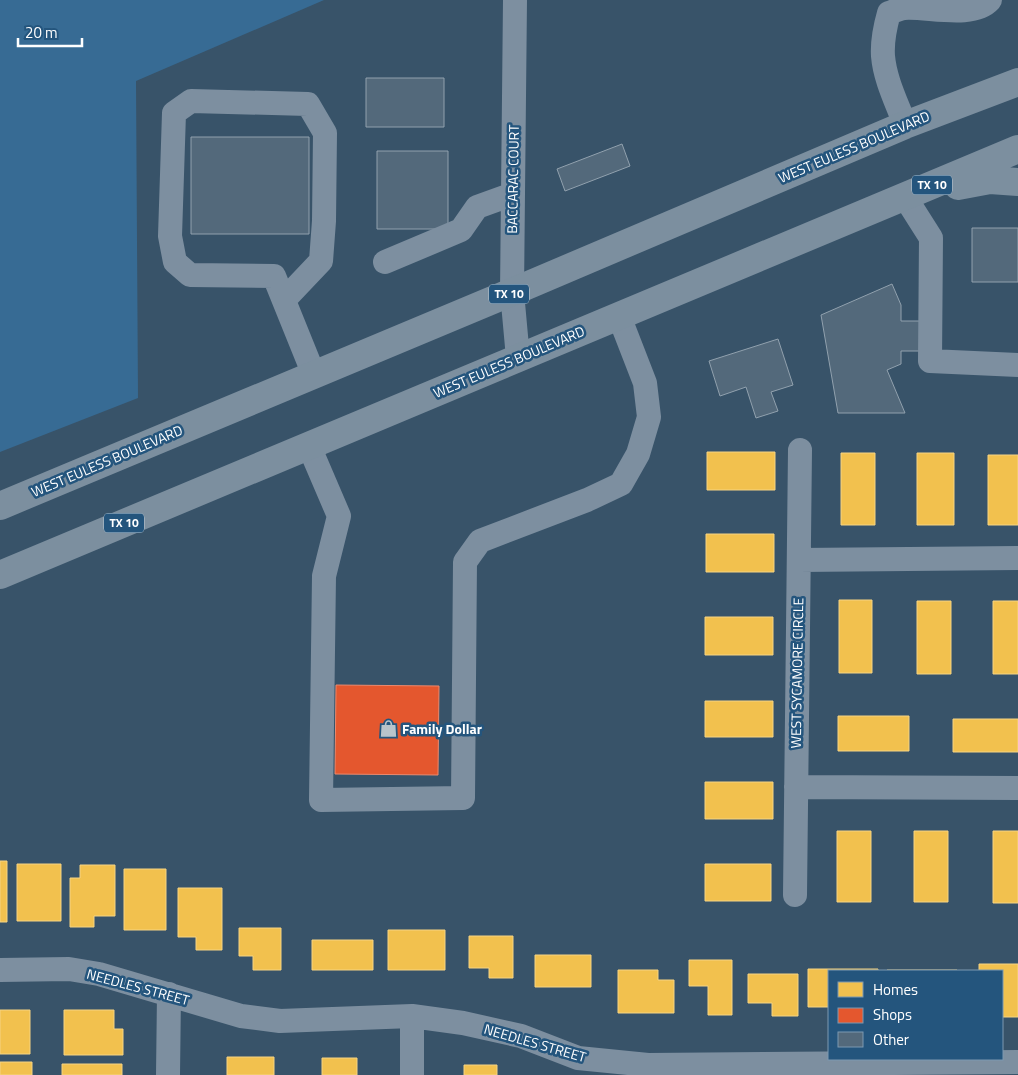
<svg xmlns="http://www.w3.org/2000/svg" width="1018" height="1075" viewBox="0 0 1018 1075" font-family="'Titillium Web',sans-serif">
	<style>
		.green { fill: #376b94 }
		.homes { fill: #f2c14e; stroke: #f6d483 }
		.shops { fill: #e4572e; stroke: #ec896d }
		.building { fill: #53697b; stroke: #91a1ae }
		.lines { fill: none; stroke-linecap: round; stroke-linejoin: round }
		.minor { stroke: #7d8fa0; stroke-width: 24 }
		.major { stroke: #7c8f9f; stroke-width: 28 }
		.labels { text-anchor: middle; stroke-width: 5; stroke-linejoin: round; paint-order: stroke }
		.shield { fill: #24557d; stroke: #bdccd8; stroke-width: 1 }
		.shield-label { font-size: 12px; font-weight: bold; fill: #fff }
		.street-label { font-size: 14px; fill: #fff; stroke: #24557d }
		.poi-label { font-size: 14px; font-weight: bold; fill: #fff; stroke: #24557d; text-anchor: start }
	</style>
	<rect width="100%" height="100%" fill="#385369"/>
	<path class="green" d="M0,0H324L136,81L138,398L0,452Z"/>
	<path class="homes" d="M707,452H775V490H707Z
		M841,453H875V525H841Z
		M917,453H954V525H917Z
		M988,455H1018V525H988Z
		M706,534H774V572H706Z
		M839,600H872V673H839Z
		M917,601H951V674H917Z
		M993,601H1018V674H993Z
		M705,617H773V655H705Z
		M705,701H773V737H705Z
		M838,716H909V751H838Z
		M953,719H1018V752H953Z
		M705,782H773V819H705Z
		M837,831H871V902H837Z
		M914,831H948V902H914Z
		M993,831H1018V903H993Z
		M0,861H7V922H0Z
		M17,864H61V921H17Z
		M705,864H771V901H705Z
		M80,865H115V916H94V927H70V878H80Z
		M124,869H166V930H124Z
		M178,888H222V950H196V937H178Z
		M239,928H281V970H253V956H239Z
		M388,930H445V970H388Z
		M469,936H513V978H489V968H469Z
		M312,940H373V970H312Z
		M535,955H591V987H535Z
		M689,960H732V1015H708V986H689Z
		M979,964H1018V1017H1002V971H979Z
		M808,969H878V971H829V1016V1007H808Z
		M618,970H658V980H674V1013H618Z
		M887,970H957V971H887Z
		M748,974H798V1016H772V1003H748Z
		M0,1010H30V1054H0Z
		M64,1010H114V1029H123V1055H64Z
		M227,1057H274V1075H227Z
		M322,1058H357V1075H322Z
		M0,1062H32V1075H0Z
		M62,1064H122V1075H62Z
		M464,1065H497V1075H464Z"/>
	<path class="shops" d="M336,685L439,686L438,775L335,774Z"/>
	<path class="building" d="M366,78H444V127H366Z
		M191,137H309V234H191Z
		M622,144L630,166L565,191L557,169Z
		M377,151H448V229H377Z
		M972,228H1018V282H972Z
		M892,284L901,305V321H920V351H901V364L887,370L905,413H838L821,315Z
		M778,339L793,385L771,392L778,411L756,418L746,387L720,396L709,361Z"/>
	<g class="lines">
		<path class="minor" d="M515,0L512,292L518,358
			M905,125C897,103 885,80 883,56C882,41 885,27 889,13C894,11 899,9 904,8C927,6 973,19 990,0
			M905,197L931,238L930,361L1018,365
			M385,262L461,230L477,207L513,194
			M284,300L321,261L324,221L325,133L308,104L191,101L174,113L170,236L175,262L190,275L274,276L314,375
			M309,446L339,516L324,576L321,800L463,798L465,562L480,541L587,500L621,484L638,454L649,417L645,383L619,316
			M799,560L1018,558
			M796,787L1018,788
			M795,895L800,450
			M0,970L69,969L99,974L241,1016L280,1021L412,1016L463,1023L521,1036L578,1058L648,1065L1018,1062
			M168,1075L169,994
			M412,1075V1016"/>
		<path class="major" d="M958,186L990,180L1018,182
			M0,506L512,292L905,125L1018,82
			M0,575L1018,149"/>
	</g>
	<defs>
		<symbol id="shop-bare" viewBox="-9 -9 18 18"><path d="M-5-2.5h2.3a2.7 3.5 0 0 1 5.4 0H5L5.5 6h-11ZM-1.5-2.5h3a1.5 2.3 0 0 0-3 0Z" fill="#b9c3ca" stroke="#24557d" stroke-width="2.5" paint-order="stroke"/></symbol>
	</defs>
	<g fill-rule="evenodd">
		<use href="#shop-bare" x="376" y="716" width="25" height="25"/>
	</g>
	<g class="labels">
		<g class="shield">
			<rect x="912" y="175.5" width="40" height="19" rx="4"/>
			<rect x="489" y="284.5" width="40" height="19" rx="4"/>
			<rect x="104" y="513.5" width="40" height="19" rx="4"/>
		</g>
		<g class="shield-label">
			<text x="932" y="189">TX 10</text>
			<text x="509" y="298">TX 10</text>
			<text x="124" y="527">TX 10</text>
		</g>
		<g class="street-label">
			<text transform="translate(854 147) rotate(-23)" y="5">WEST EULESS BOULEVARD</text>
			<text transform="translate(513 179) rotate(-89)" y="5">BACCARAC COURT</text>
			<text transform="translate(509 362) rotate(-23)" y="5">WEST EULESS BOULEVARD</text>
			<text transform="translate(107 461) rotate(-23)" y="5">WEST EULESS BOULEVARD</text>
			<text transform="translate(797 673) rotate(-89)" y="5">WEST SYCAMORE CIRCLE</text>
			<text transform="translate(138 987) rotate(15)" y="5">NEEDLES STREET</text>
			<text transform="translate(535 1043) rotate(16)" y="5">NEEDLES STREET</text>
		</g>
		<g class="poi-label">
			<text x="402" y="734">Family Dollar</text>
		</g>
	</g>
	<rect x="828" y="970" width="175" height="90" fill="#24557d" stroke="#7c99b1"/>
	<rect x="838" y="982" width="25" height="15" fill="#f2c14e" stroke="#7c99b1"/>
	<text x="873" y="995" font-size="15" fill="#ffffff">Homes</text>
	<rect x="838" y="1008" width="25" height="15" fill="#e4572e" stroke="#7c99b1"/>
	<text x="873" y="1020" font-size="15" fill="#ffffff">Shops</text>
	<rect x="838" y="1032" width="25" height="15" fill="#53697b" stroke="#7c99b1"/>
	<text x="873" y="1045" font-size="15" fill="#ffffff">Other</text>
	<path d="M18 38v8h64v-8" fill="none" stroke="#ffffff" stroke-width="2.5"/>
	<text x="25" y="38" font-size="15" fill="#ffffff" stroke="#24557d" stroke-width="4" paint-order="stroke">20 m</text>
</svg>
